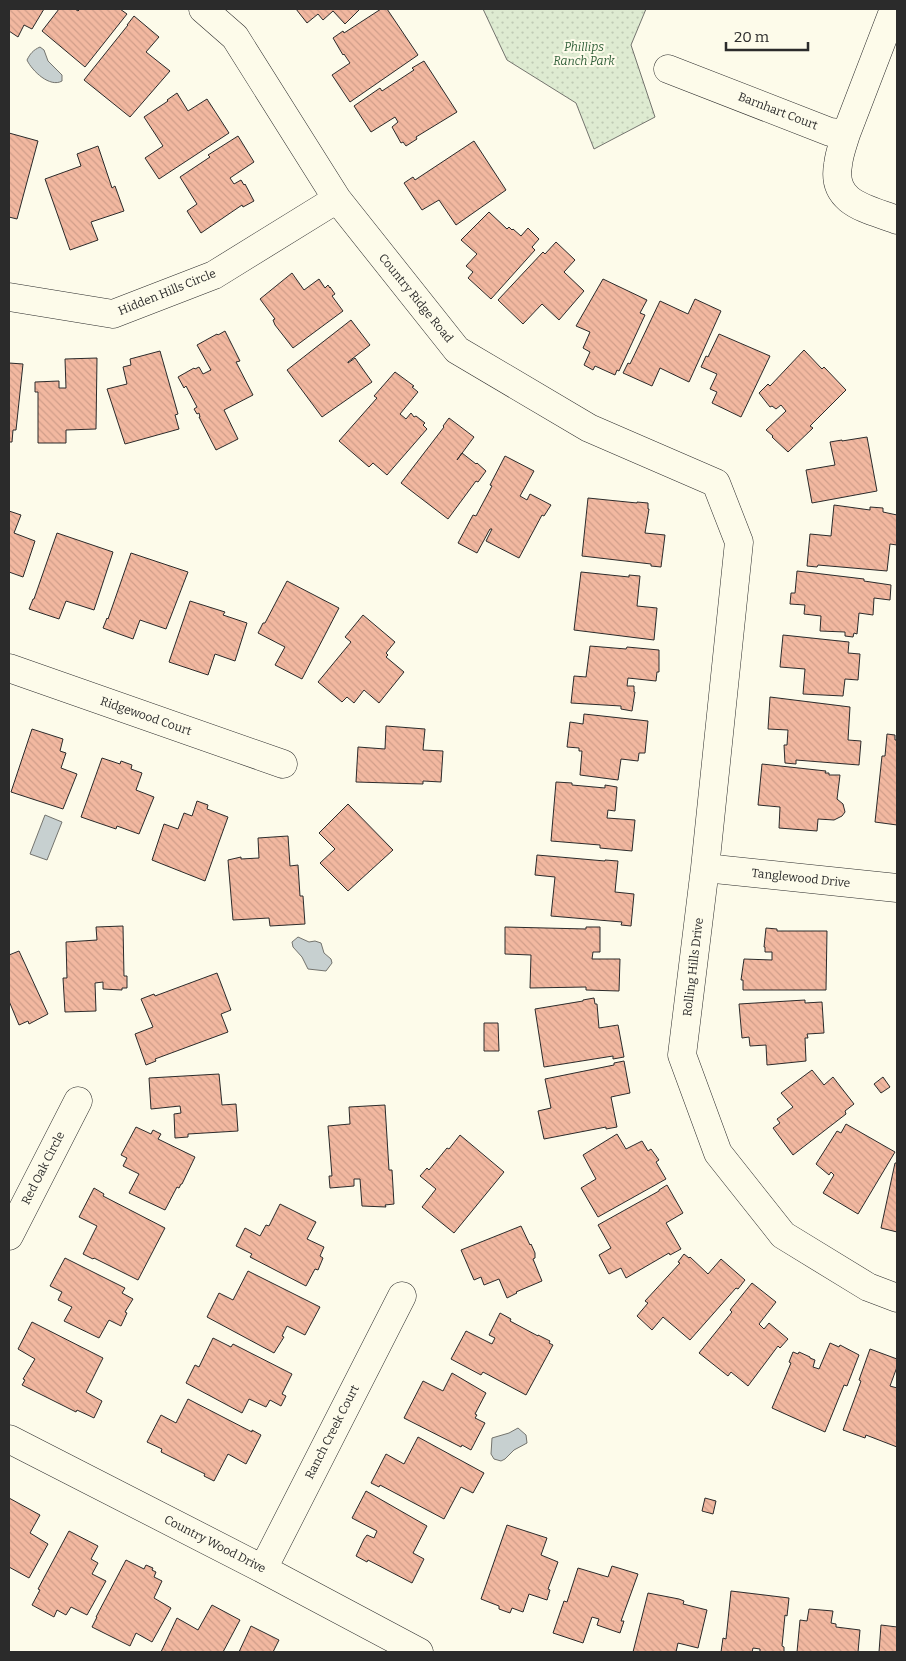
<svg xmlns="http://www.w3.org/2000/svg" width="906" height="1661" viewBox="0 0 906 1661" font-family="Bitter,serif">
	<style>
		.park { fill: url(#park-dots); stroke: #74746e }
		.water { fill: #c7d0d0; stroke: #74746e }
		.building { fill: url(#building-back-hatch); stroke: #2b2b2b }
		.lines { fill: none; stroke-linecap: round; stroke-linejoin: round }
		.minor-casing { stroke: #2b2b2b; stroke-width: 29 }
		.minor { stroke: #fdfbea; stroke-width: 28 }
		.labels { text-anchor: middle; stroke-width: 4; stroke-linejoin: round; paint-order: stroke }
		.park-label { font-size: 12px; font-style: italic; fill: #34623c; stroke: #fdfbea }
		.street-label { font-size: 12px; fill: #2b2b2b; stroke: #fdfbea }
	</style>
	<defs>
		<pattern id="park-dots" width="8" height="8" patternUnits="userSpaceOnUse" patternTransform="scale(1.25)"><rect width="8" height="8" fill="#deebd1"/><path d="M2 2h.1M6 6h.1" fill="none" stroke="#bfcab4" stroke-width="1.8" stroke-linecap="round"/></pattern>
		<pattern id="building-back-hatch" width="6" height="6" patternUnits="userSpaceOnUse" patternTransform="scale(1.25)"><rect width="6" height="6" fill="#f2b8a0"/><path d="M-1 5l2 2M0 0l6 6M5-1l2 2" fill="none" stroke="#d09e8a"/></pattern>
	</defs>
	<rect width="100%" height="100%" fill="#fdfbea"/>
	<path class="park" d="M483,9H646L631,45L655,117L594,149L576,103L507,60Z"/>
	<path class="water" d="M40,47L44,50L48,61L62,75V81C50,88 32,71 27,60C30,54 33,50 40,47Z
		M45,815L62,822L47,860L30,854Z
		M298,937L309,942L315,941L321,943L324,953L331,959L332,963L326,971L308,969L302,957L293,947L292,942Z
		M518,1428L526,1435L527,1443L514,1450L505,1459L501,1461L494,1459L491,1454L492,1438L509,1433Z"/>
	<path class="building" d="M9,9H44L32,29L24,25L18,37L9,31Z
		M59,9H75L78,11L80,9H120L127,14L85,67L42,31Z
		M296,9H360L345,24L333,11L323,20L318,14L307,23Z
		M381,9H387L418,55L350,102L332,75L350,63L344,54L343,55L333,38L343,31L344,33Z
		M134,16L159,37L146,52L170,71L130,117L84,80L128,25H127Z
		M424,61L457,112L416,137L417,139L406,146L403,142L401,143L392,127L398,122L395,117L371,132L354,106L380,88L382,91L414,70L412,68Z
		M177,93L188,111L207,99L229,133L159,179L145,158L163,146L144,117L168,101L167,100Z
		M9,133L38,141L17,219L9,217Z
		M238,136L254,162L230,178L234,184L241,180L244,185L245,184L254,201L243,207L242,205L201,233L187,211L197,204L180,177L210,157L208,155Z
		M474,141L506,190L456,225L439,200L422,210L404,183L413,177L415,180Z
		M98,146L112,188L115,186L124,211L91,222L98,240L70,250L45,179L81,166L77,154Z
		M489,212L507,229L509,227L512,230L513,229L521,236L528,228L539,239L532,247L535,250L491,299L468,278L473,272L466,266L477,254L461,240Z
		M556,242L575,260L564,272L584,291L559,320L542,304L523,324L498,300L543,252L545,254Z
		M292,273L304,290L319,279L325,288L328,285L330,288V287L335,294L332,296L343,311L293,348L275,325L273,320L275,319L260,299Z
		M603,279L647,300L640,313L645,315L619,371L617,370L615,375L595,366L593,370L584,365L590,352L583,348L590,332L576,326Z
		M695,299L721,311L689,382L660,368L652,386L623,373L628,363L630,364L660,301L688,314Z
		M351,320L370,345L348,362V363L355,358L372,382L322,417L287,370Z
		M225,331L240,361L236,362L253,395L224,410L238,439L216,450L199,417H200L199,413L197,414L194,409L197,407L186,386L184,388L178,377L194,368L195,369L199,367L203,374L211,370L197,345L217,334L218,335Z
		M719,334L770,356L741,417L712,403L717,392L710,389L717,374L701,367L706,356L708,357Z
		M804,350L822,369L824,367L846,390L810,426L813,428L788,452L772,437L773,436L766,430L786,411L781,405L776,409L772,406L770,407L759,393L768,384L770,386Z
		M160,351L178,414L175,415L179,429L125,444L107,389L127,384L123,367L131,365L130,359Z
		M97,358L96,429L66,430V443H38V392H35V382L59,381V388H66L65,359Z
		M9,363L23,364L16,430H13L12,442H9Z
		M395,372L414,386L412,387L418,392L400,414L406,419L411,413L414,417L416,416L425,423L423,425L427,429L387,475L373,463L369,467L339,441L377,398L374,396Z
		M449,418L474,437L457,460L462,453L476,464L477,463L486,471L478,482L476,481L448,519L401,483L444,427L443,426Z
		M867,437L877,491L812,503L806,470L835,465L830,442L842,440V441Z
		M505,456L534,471L520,496L527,500L530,494L551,505L544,516L542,515L519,558L486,541L492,529H490L477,553L458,543L473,515L476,516L492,486L490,485Z
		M588,498L637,503V502L648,503V509H649L645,533L665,535L661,567L651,566V564L582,556Z
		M834,505L870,510V507L883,508V512L897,515V545L890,544L887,571L818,565L817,567L807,566L810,534L831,536Z
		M9,511L21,515L14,533L35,541L23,577L9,572Z
		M57,533L113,552L94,610L66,601L59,619L29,609L33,599H34Z
		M131,553L188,572L166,629L140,620L133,639L103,628L107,618L108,619Z
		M797,571L864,579V581L891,585L890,600L874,598L873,615L859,613L857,634L854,633L853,637L845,636V632L820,631L821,616L804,614L805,605L790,604L791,593H795Z
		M581,572L629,577V575L640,576L637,606L657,608L654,640L574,630Z
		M287,581L339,608L302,679L275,665L285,647L258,633L263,623H265Z
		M190,601L225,612L223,615L247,623L235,661L215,654L208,675L169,662Z
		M363,615L395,642L386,653L388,655L386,657L404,672L379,703L364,690L354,703L347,697L342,702L318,682L351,642L345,637Z
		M783,635L849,642L848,653L860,654L858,680L845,679L843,696L803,694L805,669L780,667Z
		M590,646L626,649L627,647L659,650V672H657L656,681L628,678L627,686H634V692H635L632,711L621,709V706L571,703L574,676L586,677Z
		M770,697L850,707L848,740L861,741L859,765L796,760V764L785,763L784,745H787L788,730L768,729Z
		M584,714L648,721L645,753H639L638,761L621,759L618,780L580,775L582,751H579V748L567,747L570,722L583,724Z
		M386,726L425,729L423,750L443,751L441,782L423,781V784L356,782L358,747L385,749Z
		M32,729L63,739L60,751L66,753L61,768L77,774L63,809L11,792Z
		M887,734L895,735V740H897V825L875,822L882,756H885Z
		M102,758L120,764L121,761L132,765L131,769L142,773L136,790L154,797L139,834L117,826L116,829L81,817Z
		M762,764L826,771L825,773H829V775H840L837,799L843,804L845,812L842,816L834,820L818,819L817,831L779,828L780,807L758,805Z
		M556,782L572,783V785L605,788V785L617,787L615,811L608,810L607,818L635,820L632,851L600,848V845L551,841Z
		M197,801L208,805L207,809L228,817L205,881L152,860L164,824L178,829L184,813L192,816Z
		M348,804L393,850L348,891L320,863L335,849L319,833Z
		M288,836L290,866L298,865L300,896H303L305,924L270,926L269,918L233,920L228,860L241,857V859L259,858L258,838Z
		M537,855L605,861V860L618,861L615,892L634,894L631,926L621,925L622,922L551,916L555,877L535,875Z
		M123,926L124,976H127V988H122V990L103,989V982L95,983L96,1011L65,1012L63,978H67L66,942L97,940L96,927Z
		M505,927L586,929V927H600V952H593L592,959H620L619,991L586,990V987L530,988L531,955L505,954Z
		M766,928L777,929V931H827L826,990H743V980H741L744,959L772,960V952H765V947H764Z
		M19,951L48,1014L29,1024L28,1021L19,1025L9,1001V955Z
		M217,973L231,1010L221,1014L228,1032L155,1059L156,1061L146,1065L135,1034L153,1027L141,999L154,994L155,996Z
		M594,998L595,1004H597L599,1028L618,1025L624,1057L613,1059V1056L544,1067L535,1009L583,1001V1000Z
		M805,1000V1003L822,1002L824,1033L807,1034L808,1038H805L806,1061L767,1065L766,1045L750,1046L749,1037L742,1038L739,1004Z
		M484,1023H498L499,1051H484Z
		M624,1061L630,1093L611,1097L617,1127L606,1129V1127L544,1139L538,1111L551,1108L545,1079L614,1065V1063Z
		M812,1070L824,1085L833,1077L854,1104L845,1111L846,1114L793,1155L773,1128L780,1123L777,1119L793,1107L781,1093Z
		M219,1074L222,1105L236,1104L238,1131L188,1134V1137L175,1138L174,1114L181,1113L180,1106L151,1109L149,1078Z
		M883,1077L890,1087L881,1093L874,1084Z
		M385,1105L389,1170H392L394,1204L385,1205L386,1207L362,1206L360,1179H354V1186L330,1188L329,1176H332L328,1126L350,1124L349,1107Z
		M846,1124L895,1152L858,1214L823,1193L834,1175L831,1172L829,1175L816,1164L837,1131L841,1133Z
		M136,1127L151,1134L153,1130L161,1134L158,1139L195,1157L182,1184H181L179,1188L177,1187L165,1210L129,1193L139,1174L123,1166L127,1158L121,1155Z
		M617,1134L626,1149L642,1141L648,1151L651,1149L659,1160L656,1162L666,1179L598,1217L581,1188L596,1179L583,1155Z
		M460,1135L504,1172L454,1233L422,1207L436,1189L420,1176L427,1168L429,1170L447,1148L449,1149Z
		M895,1163H897V1232L881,1228Z
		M667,1185L683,1213L666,1223L681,1249L670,1255L669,1253L626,1278L621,1268L609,1274L599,1255L611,1248L598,1225L659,1191V1190Z
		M94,1188L104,1194L103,1196L165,1228L138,1280L94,1258L93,1259L83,1254L97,1226L79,1217Z
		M280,1204L316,1222L307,1239L324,1247L320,1256L323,1258L318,1270L315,1269L306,1286L250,1257L252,1254L236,1246L245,1228L260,1236L266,1225L269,1226Z
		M521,1226L530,1245L531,1244L535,1253V1258L533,1259L542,1281L516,1292L517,1293L507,1298L499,1279L484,1285L481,1277L474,1280L461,1250Z
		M684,1254L689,1258L690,1257L708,1274L721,1259L745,1280L738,1289L736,1288L690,1340L663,1317L652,1330L637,1316L648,1303L645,1301L680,1263L678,1262Z
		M65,1258L125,1288L122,1293L133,1299L125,1312L127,1313L121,1326L109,1320L99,1338L64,1321L72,1307L58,1300L62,1292L50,1286Z
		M248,1271L320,1307L305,1335L287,1326L282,1336L284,1337L274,1353L207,1317L219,1293L233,1300Z
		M752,1283L776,1302L759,1324L764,1329L769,1323L788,1339L780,1348L778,1346L748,1386L731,1372L728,1376L699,1353L732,1312L730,1310Z
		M500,1313L511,1319L510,1321L538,1336V1335L550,1341L549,1343L553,1345L526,1395L483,1372L481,1375L451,1359L466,1331L492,1344L495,1338L489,1335Z
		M32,1322L103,1358L86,1392L102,1401L94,1418L77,1410L76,1412L22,1385L25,1380L23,1379L35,1359L18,1349Z
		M213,1338L231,1347L233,1344L292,1374L282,1394L286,1396L281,1406L270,1400L266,1407L249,1399L242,1413L186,1383L195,1365L199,1367Z
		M830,1343L839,1347L840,1345L859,1355L847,1386L844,1385L825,1432L772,1408L791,1363L789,1362L793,1352L798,1354L799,1352L810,1357V1358L815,1360L813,1367L819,1369Z
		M870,1349L897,1359V1367L890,1386L897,1388V1387V1447L866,1435L865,1438L843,1430L861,1381L859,1380Z
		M452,1373L486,1393L475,1414L477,1415L475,1418L485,1423L471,1450L462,1445L461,1447L404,1418L423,1381L443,1391Z
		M188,1399L252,1432V1430L261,1435L246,1464L228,1454L214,1481L204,1476L205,1474L161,1452L162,1449L147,1442L161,1415L176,1423Z
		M418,1437L484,1473L473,1493L461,1487L444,1519L380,1485L379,1487L371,1483L386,1454L404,1464Z
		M366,1491L427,1526L413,1553L424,1559L412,1583L368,1560L367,1562L356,1556L364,1539L367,1535L374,1538L377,1531L352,1518Z
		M9,1498L40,1515L30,1533L48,1544L29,1578L9,1567Z
		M705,1498L716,1501L713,1514L702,1511Z
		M507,1525L547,1538L541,1555L558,1562L548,1589L550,1590L547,1600L529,1594L523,1612L512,1608L510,1613L499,1609V1606L481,1599Z
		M69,1531L98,1546L91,1559L98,1563L92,1574L106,1581L87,1615L71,1607L66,1615L57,1610L54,1617L32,1605L40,1590L38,1589Z
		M126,1560L144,1569L146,1565L153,1568L152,1570L156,1572L154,1577L162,1581L154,1598L171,1608L152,1642L136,1633L130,1646L92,1627L97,1617H96Z
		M612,1566L638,1574L621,1621H624L620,1633L597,1625L599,1619L592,1617L583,1643L553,1633L564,1601L567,1602L578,1568L608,1577Z
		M731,1591L789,1598L787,1616L785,1615L782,1646L784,1647V1652H760V1649L753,1648L752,1652H721L723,1638L726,1639Z
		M648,1593L679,1599L684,1601L683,1604L707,1610L698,1648L678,1643L676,1652H633Z
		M212,1605L240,1620L223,1652H161L177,1618L198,1630Z
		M809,1609L833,1611L831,1623L836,1624V1627L860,1630L858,1652H797L800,1620L807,1621Z
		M881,1625L897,1627V1652H879Z
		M251,1626L279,1640L273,1652H239Z"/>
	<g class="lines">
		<defs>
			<path id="minor" d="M203,9L235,37L337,199L457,350L589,428L716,483L739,542L705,868L682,1055L718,1153L783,1235L868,1287L897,1298
				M668,69L830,132L846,134C843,144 839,154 838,165C831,204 869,209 897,220
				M846,134L894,9
				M9,297L113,314L214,275L337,199
				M9,668L283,764
				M705,868L897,888
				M9,1236L78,1101
				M9,1439L263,1569L419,1652
				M263,1569L402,1296"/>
		</defs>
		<use href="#minor" class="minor-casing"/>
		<use href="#minor" class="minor"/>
	</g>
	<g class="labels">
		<g class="park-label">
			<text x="584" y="51">Phillips<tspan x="584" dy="14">Ranch Park</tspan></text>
		</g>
		<g class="street-label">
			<text transform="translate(778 111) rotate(21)" y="4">Barnhart Court</text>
			<text transform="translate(167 292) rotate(-22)" y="4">Hidden Hills Circle</text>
			<text transform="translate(416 298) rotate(51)" y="4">Country Ridge Road</text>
			<text transform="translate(146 716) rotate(19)" y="4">Ridgewood Court</text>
			<text transform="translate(801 878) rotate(6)" y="4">Tanglewood Drive</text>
			<text transform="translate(693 967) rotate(-83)" y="4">Rolling Hills Drive</text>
			<text transform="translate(43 1168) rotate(-63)" y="4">Red Oak Circle</text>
			<text transform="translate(332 1432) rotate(-63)" y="4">Ranch Creek Court</text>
			<text transform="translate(215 1544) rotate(27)" y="4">Country Wood Drive</text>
		</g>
	</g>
	<rect width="906" height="1661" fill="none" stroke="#2b2b2b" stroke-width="20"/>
	<path d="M726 42v8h82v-8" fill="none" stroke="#2b2b2b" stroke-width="2.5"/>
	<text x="734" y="42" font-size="15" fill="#2b2b2b" stroke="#fdfbea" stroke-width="4" paint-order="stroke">20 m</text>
</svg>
